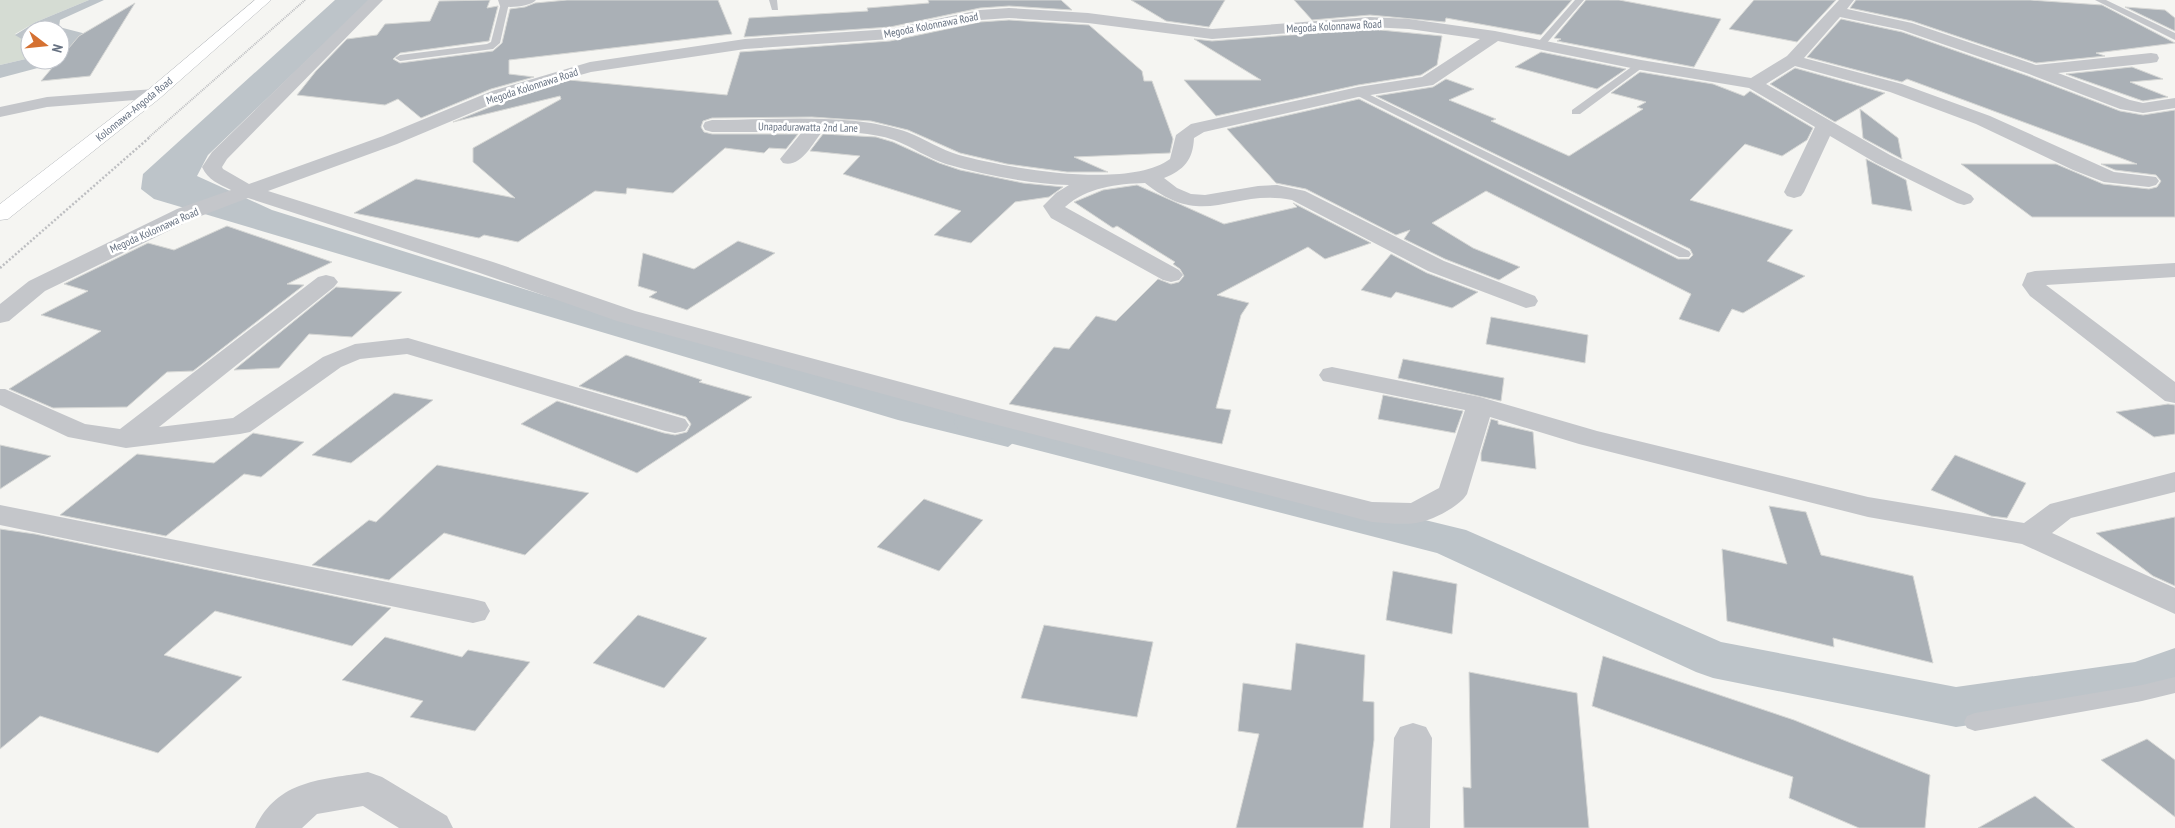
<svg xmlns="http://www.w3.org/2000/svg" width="2175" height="828" viewBox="0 0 2175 828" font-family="'PT Sans Narrow',sans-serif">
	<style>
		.green { fill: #d5dcd3 }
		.water { fill: #bdc4c9 }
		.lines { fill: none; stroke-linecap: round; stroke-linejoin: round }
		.canal { fill: #bdc4c9; fill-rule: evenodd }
		.building { fill: #aab0b6; stroke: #d6d7d5 }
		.primary-casing { stroke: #b4b7bb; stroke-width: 1 }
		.path-far1 { stroke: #bdbec1; stroke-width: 2; stroke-dasharray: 1 1; stroke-linecap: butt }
		.path { stroke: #bdbec1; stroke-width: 2.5; stroke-dasharray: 2 2; stroke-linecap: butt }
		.service { fill: #c4c6ca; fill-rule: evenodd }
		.minor { fill: #c4c6ca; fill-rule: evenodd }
		.primary { fill: #fff; fill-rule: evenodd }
		.labels { text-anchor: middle; stroke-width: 5; stroke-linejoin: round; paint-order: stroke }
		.far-street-label { font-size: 11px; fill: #667181; stroke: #fff }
	</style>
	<rect width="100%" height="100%" fill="#f5f5f2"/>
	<path class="green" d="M0,0H89L36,22L15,34L30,44V58L0,65Z"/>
	<path class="water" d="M89,0H104L60,20L59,27L102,38L98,52L0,78V65L30,58L60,60V30H30V44L15,35L36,22Z
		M335,0H370L208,155L197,176L272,210L543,295L1029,430L1008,447L898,420L154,199L141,189L143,174Z"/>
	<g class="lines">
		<path class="canal" d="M973,410L1466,530L1721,642L1956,687L2135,662L2175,648V688L2140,701L1956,727L1713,678L1696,672L1437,553L959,430L953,422L959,414Z"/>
	</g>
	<path class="building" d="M490,0L487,8L498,6L489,41L400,53L393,59L400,63L493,51L502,43L510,9L525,7L535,3L567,0H718L732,34L509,60V74L534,77L491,89L421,118L398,99L385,105L297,95L316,71L347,39L377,35L385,24L430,21L439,1Z
		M928,0H1061L1072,10L1009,6L980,8L890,27L744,37L749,18L868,11L867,8L929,3Z
		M1131,0H1225L1209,27L1166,21Z
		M1294,0H1572L1541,35L1446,18L1445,22L1370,15L1312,20Z
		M1586,0H1619L1721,19L1694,67L1557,41L1561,39L1554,38Z
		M1754,0H1836L1797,42L1729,29Z
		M1856,0H2030L2102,5L2175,43L2096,53L2105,56L2036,63L1912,21L1850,8Z
		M135,3L90,76L41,81L79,36Z
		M2125,7L2165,10L2175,18V31Z
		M1841,19L1902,32L2028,76L2120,111L2143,115L2175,110V217H2032L1961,164H2056L2103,184L2149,189L2157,187L2161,181L2156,175L2115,170L2101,164H2137L1907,79L1902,82L1807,57Z
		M1009,20L1089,25L1142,71L1144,81H1152L1173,139L1170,153L1074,157L1108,172H1067L1007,164L960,153L908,130L871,121L812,117L712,118L703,121L701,127L704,132L712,134H798L786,149L769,148L764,153L725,148L673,193L627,188L626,194L595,191L518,242L484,235L479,238L354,213L416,179L515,198L473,162V148L561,99L560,96L453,122L505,101L549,86L569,80L727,95L740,52L890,41L980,22Z
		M1370,29L1442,36L1437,65L1421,75L1358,85L1216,116L1184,80H1261L1194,39L1212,41Z
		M1541,52L1626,69L1597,89L1515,67Z
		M2132,67L2163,79L2130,82L2168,97L2143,101L2066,74Z
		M1795,68L1885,93L1835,122L1770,84Z
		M1640,72L1713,84L1744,96L1750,91L1813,128L1807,140L1782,156L1745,144L1690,200L1793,230L1767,261L1805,276L1743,313L1732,309L1719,332L1679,319L1691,294L1486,191L1432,223L1473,248L1520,267L1499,280L1445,259L1404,239L1410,230L1396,235L1306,189L1276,183L1227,129L1359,99L1678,259H1689L1693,255L1690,249L1376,96L1433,87L1446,79L1474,89L1449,100L1496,119L1491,121L1569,156L1643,109L1637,107L1646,102L1611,93Z
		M1860,109L1898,138L1902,159L1863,138Z
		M823,134L876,137L893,142L939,163L960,170L1023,183L1063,187L1049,197L1015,202L971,243L934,235L961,211L843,174L860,156L810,151Z
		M1866,159L1906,180L1912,211L1872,204Z
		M1137,185L1224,224L1297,207L1293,203L1371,243L1325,259L1308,247L1217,295L1249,303L1241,315L1216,408L1231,410L1222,444L1009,404L1054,347L1069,349L1096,316L1116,321L1158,279L1171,284L1179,282L1184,276L1180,269L1173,264L1175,262L1117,226L1113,228L1074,202L1103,190Z
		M227,226L332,262L287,284L304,285L193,371L167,372L127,407L53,408L9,389L101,331L41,315L88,291L64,284L148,243L174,250Z
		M738,241L775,253L687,310L649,297L657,292L638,286L643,253L694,269Z
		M1391,254L1427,273L1478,292L1452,308L1396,292L1391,298L1361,290Z
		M336,287L402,292L352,337L309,334L279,368L234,370Z
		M1491,317L1588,335L1585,363L1486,344Z
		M626,355L702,380L699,382L752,397L637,473L521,424L557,401L664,433L675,435L687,432L691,424L686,417L579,386Z
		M1403,359L1504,378L1501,401L1398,378Z
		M394,393L433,400L351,463L312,455Z
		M1383,395L1463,411L1455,433L1378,419Z
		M2168,404L2175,405V434L2154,437L2116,412Z
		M1491,419L1498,421V424L1533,432L1536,469L1481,461V453Z
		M253,433L304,442L261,477L244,474L166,536L60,515L137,454L214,463Z
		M0,445L51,456L0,489Z
		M1955,455L2026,483L2007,518L1991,516L1931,490Z
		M437,465L589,493L525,555L444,533L389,580L312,565L369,520L376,522Z
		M924,499L983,520L939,571L877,547Z
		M1769,506L1806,512L1821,555L1913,576L1933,663L1833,638L1834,647L1727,621L1722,549L1787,564Z
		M2175,517V586L2153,576L2096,533Z
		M0,529L35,534L391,608L352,646L215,611L164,655L242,677L158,753L40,716L0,749Z
		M1393,571L1457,584L1452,634L1386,620Z
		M638,615L707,638L664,688L593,663Z
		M1044,625L1153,642L1137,717L1021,698Z
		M385,637L462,657L468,650L530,662L475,731L410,717L423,701L342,680Z
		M1296,643L1365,655L1363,701L1374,702V740L1363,828H1236L1259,734L1238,731L1243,683L1291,690Z
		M1603,656L1794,720L1930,775L1925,828H1859L1789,798L1793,777L1592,706Z
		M1469,672L1577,693L1589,828H1464L1463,787L1471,788Z
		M2147,739L2175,760V817L2101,760Z
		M2035,796L2075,828H1978Z"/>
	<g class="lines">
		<defs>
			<path id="primary" d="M255,0H271L160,98L8,219L0,220V204L148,90Z"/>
		</defs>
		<use href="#primary" class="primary-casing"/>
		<path class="path-far1" d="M148,138L305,0"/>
		<path class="path" d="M0,268L150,137"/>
		<path class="service" d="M505,0L509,3L500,43L493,49L400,61L395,58L400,55L487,44L491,42L501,3Z
			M769,0H777L778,10H772Z
			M1575,0H1584L1545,45H1539V41Z
			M2095,0H2106L2175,33V40Z
			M1637,63L1646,65L1580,114H1572V110Z
			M1358,89L1689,251L1691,254L1689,257H1679L1354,94V90Z
			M2175,677V693L2142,701L1975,731L1967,728L1964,722L1967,716L1975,713L2142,685Z"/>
		<path class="minor" d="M368,0H383L227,159L222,167L223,169L249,184L383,136L492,91L590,62L745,39L890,29L980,10L1009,8L1088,13L1212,29L1370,17L1409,19L1495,31L1641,60L1751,78L1787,56L1839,0H1854L1847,9L1912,23L2036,65L2151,53L2157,54L2159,58L2157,62L2151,63L2058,73L2130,100L2143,103L2175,98V108L2143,113L2120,109L2029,74L1902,30L1840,17L1804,58L1902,84L1990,116L2114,172L2156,177L2159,181L2156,185L2149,187L2104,182L2073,170L1976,124L1890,92L1795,66L1766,84L1890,155L1971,195L1974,199L1971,203L1964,205L1957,203L1876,163L1830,136L1804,192L1801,196L1794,198L1787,196L1784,192L1815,127L1749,88L1641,70L1498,41L1433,85L1358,97L1204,132L1194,138C1193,160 1184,170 1164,178L1177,188L1191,194L1205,195L1258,186L1277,185L1305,191L1444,261L1535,296L1538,301L1535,306L1526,308L1428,271L1292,200C1231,188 1205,231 1145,183C1117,184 1087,187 1065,207L1179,270L1183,275L1179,280L1171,282L1163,280L1051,218L1043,206L1056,193L1069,185C1029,184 985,175 946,164C928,158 912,147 894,140C871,132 846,132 822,132C812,144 801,168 783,163L780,159L802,132H712L705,130L703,126L705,122L712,120C764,120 819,115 871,123C882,125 896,128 907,132C925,139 941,150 959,155C1007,168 1129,190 1170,159L1176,135L1191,124L1358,87L1422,77L1480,39L1409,29L1370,27L1212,39L1088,23L1009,18L980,20L890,39L745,49L591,72L548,84L504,99L397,144L268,191L493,262L635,311L998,408L1372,502L1411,503L1439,488L1465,410L1323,381L1319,375L1323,369L1332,367L1480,397L1597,431L1868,497L2024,523L2050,504L2175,472V492L2071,518L2052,533L2175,588V614L2022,544L1868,517L1579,444L1490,417L1467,494C1459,507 1431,521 1416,523C1402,525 1386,523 1372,522L978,420L617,321L477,272L248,198L193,219L45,291L9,321L0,323V304L29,281L177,209L231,190C219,184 208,180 202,167L212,152Z
			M498,0H536C530,7 509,8 500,6Z
			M154,89L160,90L163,94L160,98L47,107L0,117V107L47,97Z
			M2175,263V277L2046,285L2175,382V403L2165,401L2030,296L2022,285L2027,273L2035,271Z
			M326,275L334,277L338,282L334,287L159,427L233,418L323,357L355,344L408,338L685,419L689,425L685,431L675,433L665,431L407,354L360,359L341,367L250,432L240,434L126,448L68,437L0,405V389H5L85,424L120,429L318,277Z
			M0,505L473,599L485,602L490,611L485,620L473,623L0,525Z
			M1413,723L1426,727L1432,738L1430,828H1390L1394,738L1400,727Z
			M368,772L382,777L447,816L453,828H399L363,806L317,814L302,828H255C278,779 322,780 368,772Z"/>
		<use href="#primary" class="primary"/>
	</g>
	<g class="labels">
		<g class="far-street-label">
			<text transform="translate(931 25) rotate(-11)" y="4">Megoda Kolonnawa Road</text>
			<text transform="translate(1334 26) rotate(-3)" y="4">Megoda Kolonnawa Road</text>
			<text transform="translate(532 86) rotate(-18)" y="4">Megoda Kolonnawa Road</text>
			<text transform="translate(134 109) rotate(-39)" y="4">Kolonnawa-Angoda Road</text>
			<text transform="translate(808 127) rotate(1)" y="4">Unapadurawatta 2nd Lane</text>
			<text transform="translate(154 230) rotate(-24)" y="4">Megoda Kolonnawa Road</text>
		</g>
	</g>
	<g transform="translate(45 45) rotate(106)"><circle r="24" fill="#ffffff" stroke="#c2c6cd"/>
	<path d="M0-4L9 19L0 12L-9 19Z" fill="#d57132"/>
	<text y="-8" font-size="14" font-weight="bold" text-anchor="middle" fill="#667181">N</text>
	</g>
</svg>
